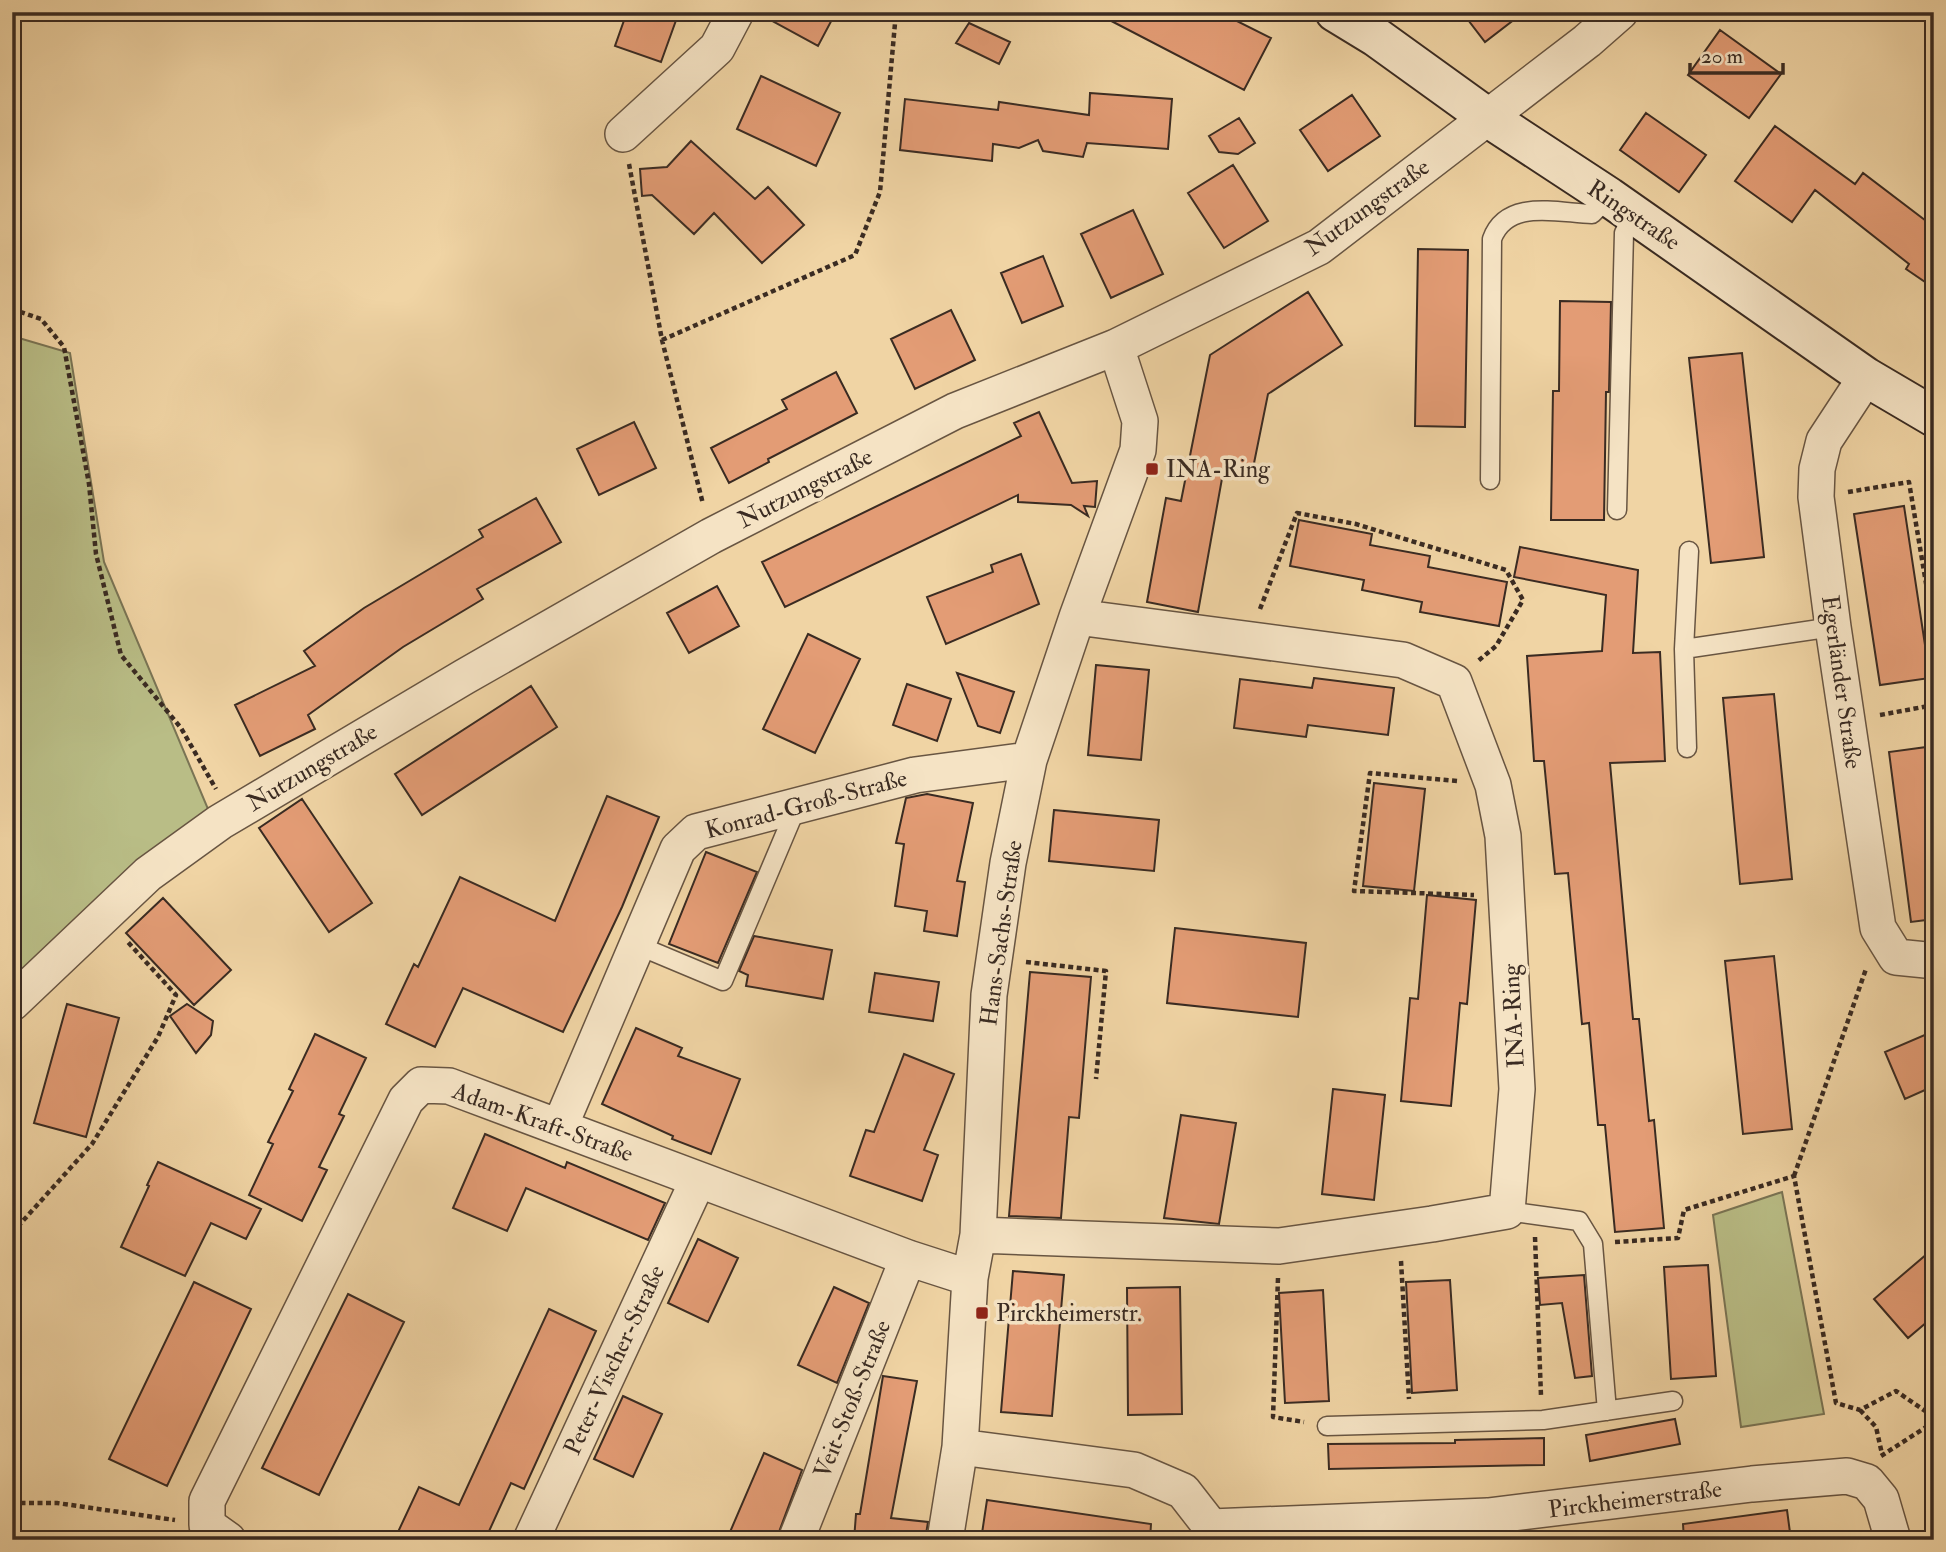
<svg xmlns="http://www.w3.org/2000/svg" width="1946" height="1552" viewBox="0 0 1946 1552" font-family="'IM FELL Double Pica',serif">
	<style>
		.green { fill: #b9bd86; stroke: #7a7454; stroke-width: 2 }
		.building { fill: #e39c75; stroke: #3a2b22; stroke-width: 2 }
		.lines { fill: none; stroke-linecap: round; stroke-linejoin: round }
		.lane-casing { stroke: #685542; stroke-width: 21 }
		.street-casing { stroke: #685542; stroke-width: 38 }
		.secondary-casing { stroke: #3a2b22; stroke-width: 42 }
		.path { stroke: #3a2b22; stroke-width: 4.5; stroke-dasharray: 5 3.5; stroke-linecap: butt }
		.lane { stroke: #f5e3c4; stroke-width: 18 }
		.street { stroke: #f5e3c4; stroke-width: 35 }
		.secondary { stroke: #f5e3c4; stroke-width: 38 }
		.poi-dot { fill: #8f2418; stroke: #f5e3c4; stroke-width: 2.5 }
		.labels { text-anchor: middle; stroke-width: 7; stroke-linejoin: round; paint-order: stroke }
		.street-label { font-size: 24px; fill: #3a2b22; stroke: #f5e3c4 }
		.poi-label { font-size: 24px; fill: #3a2b22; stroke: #f5e3c4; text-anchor: start }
	</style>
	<rect width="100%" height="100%" fill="#f0d4a4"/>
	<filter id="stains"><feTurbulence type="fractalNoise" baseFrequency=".00286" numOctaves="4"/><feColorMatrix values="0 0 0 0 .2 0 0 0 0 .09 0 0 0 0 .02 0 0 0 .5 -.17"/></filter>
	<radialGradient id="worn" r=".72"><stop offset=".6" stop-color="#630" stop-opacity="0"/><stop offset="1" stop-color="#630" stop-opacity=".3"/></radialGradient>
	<path class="green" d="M12,336L70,353L104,562L208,809L12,988Z
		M1782,1192L1824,1414L1741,1427L1713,1215Z"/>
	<path class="building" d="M627,12H679L661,62L615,46Z
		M756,12H836L818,46Z
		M1094,12H1219L1271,38L1244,90Z
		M1462,12H1524L1485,42Z
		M969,23L1010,42L999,64L956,43Z
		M1720,30L1781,74L1749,118L1688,75Z
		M761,76L840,113L816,166L737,129Z
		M1090,93L1172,99L1168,149L1087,143L1083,157L1043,151L1038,140L1019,148L993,144L992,161L900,150L905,99L998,110L999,102L1089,115Z
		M1352,95L1380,136L1328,171L1300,130Z
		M1646,113L1706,155L1679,192L1620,150Z
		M1239,118L1255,143L1238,154L1219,152L1209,136Z
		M1775,126L1855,184L1863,173L1934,227V288L1906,269L1909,264L1815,190L1792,222L1735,181Z
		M691,141L755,199L768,187L804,225L762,263L714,213L694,234L652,195L642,196L640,169L667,167Z
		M1233,165L1268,221L1224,248L1188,193Z
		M1133,210L1163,274L1111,298L1081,234Z
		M1418,249L1468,250L1465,427L1415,426Z
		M1043,256L1063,306L1022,323L1001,273Z
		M1308,292L1342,345L1268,394L1251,478L1223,473L1198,612L1147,602L1166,498L1181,501L1210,355Z
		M1560,301L1611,302L1609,392H1606L1604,520H1551L1553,391H1559Z
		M951,310L975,360L915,389L891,339Z
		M1742,353L1764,557L1711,563L1689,358Z
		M836,372L857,413L768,459L769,462L729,483L711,448L787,409L782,400Z
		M1039,412L1072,483L1097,481L1095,507L1084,506L1088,516L1071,505L1018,502V495L785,607L762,562L1021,436L1014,423Z
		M634,422L656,468L599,495L577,449Z
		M536,498L561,542L477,589L483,599L403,647L308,715L315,729L260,756L235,705L315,666L304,651L364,608L483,537L479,530Z
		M1904,506L1930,678L1880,685L1854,514Z
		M1299,520L1372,534L1370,545L1430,556L1428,567L1507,582L1499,626L1420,612L1422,602L1362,590L1364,580L1290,566Z
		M1520,547L1638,570L1633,653L1660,652L1665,761L1610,763L1633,1019H1639L1649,1121L1654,1120L1664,1228L1615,1232L1605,1125H1598L1589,1023L1582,1024L1568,873L1555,874L1544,761H1534L1527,656L1602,651L1606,595L1514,577Z
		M1021,554L1039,604L946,644L927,597L993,572L991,565Z
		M717,586L739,626L689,653L667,613Z
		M808,634L860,659L815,753L763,729Z
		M1096,665L1149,670L1141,760L1088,755Z
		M957,673L1014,692L1000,733L978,726Z
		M1314,678L1394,688L1388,735L1308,725L1306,737L1234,728L1240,679L1312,688Z
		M907,684L951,699L937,741L893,725Z
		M531,686L557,727L422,815L395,774Z
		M1774,694L1792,879L1740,884L1723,698Z
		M1934,746V919L1911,922L1889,752Z
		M1374,783L1425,789L1414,891L1363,886Z
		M927,794L973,803L957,881L965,882L957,936L924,931L927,911L895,906L904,844L896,843L906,798Z
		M607,796L659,817L622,907L563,1032L463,988L435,1047L386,1024L414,964L418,967L460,877L555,921Z
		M302,799L372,903L329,932L259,828Z
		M1054,810L1159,820L1154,871L1049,861Z
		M706,852L757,872L718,963L669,944Z
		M1427,895L1476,900L1467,1004L1460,1003L1451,1106L1401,1101L1410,998L1418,999Z
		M163,898L231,970L194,1005L126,933Z
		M1175,928L1306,943L1298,1017L1167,1003Z
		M754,936L832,950L823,999L746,986L748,975L739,971Z
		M1774,956L1792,1129L1743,1134L1725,961Z
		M1030,972L1091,977L1079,1118L1069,1117L1061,1218L1009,1216Z
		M875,973L939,982L933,1021L869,1012Z
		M67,1004L119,1018L86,1137L34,1123Z
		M187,1004L213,1021L211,1035L196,1053L170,1016Z
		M636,1028L682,1048L678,1056L740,1079L711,1154L672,1139L673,1136L602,1104Z
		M1934,1031V1086L1905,1099L1885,1052Z
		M315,1034L366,1058L339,1114L344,1116L319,1167L327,1170L302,1221L249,1195L273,1144L268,1142L293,1091L289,1089Z
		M904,1054L954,1074L924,1150L938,1155L922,1201L850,1176L866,1130L874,1132Z
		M1333,1089L1385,1095L1374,1200L1322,1194Z
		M1181,1115L1236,1123L1219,1224L1164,1218Z
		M485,1134L565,1168L567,1162L665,1203L648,1240L526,1188L507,1231L453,1208Z
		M158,1162L261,1209L246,1239L211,1223L185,1276L121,1247L149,1186L147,1185Z
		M698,1239L738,1258L708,1322L668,1303Z
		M1934,1248V1316L1908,1338L1874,1299Z
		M1708,1265L1716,1376L1671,1379L1664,1267Z
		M1013,1271L1064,1275L1052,1416L1001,1412Z
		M1584,1275L1592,1376L1575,1378L1562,1303L1540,1305L1538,1278Z
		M1450,1280L1457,1390L1412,1393L1406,1282Z
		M194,1282L251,1309L167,1486L109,1459Z
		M834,1287L869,1303L837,1383L798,1365Z
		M1180,1287L1182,1414L1128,1415L1127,1288Z
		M1323,1290L1329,1401L1285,1403L1279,1293Z
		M348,1294L404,1322L319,1495L262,1468Z
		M549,1309L596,1331L524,1489L511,1483L485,1540H415L398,1532L419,1487L459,1505Z
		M883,1376L917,1381L891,1518L928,1522L925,1540H854L856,1514H860Z
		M623,1396L662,1414L633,1477L594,1459Z
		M1675,1419L1680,1444L1590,1461L1586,1435Z
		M1544,1438V1465L1329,1469L1328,1444L1455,1443V1440Z
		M764,1453L802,1470L776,1540H749L730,1532Z
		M987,1500L1151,1524L1150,1540H981Z
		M1787,1510L1791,1540H1684L1683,1524Z"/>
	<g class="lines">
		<defs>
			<path id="lane" d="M1490,480L1492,239C1507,198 1558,213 1592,214L1609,197
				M1617,510L1624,233L1633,214
				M1684,649L1833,627
				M1687,748L1684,649L1689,551
				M637,945L723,981L797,806
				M1507,1211L1579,1221L1593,1244L1607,1411
				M1327,1426L1543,1420L1673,1401"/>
			<path id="street" d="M623,134L717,48L736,12
				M1866,377L1824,441L1817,469L1816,497L1833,627L1878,928L1896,957L1926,960L1934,958
				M12,1003L148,874L220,822L464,677L711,536L955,411L1116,347L1319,247L1587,41L1620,12
				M560,1126L678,849L696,832L915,775L1029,760
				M978,1235L1279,1246L1432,1224L1507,1211L1517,1089L1503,836L1493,785L1454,682L1403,660L1077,617
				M960,1447L1134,1470L1183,1491L1211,1527L1215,1540
				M1211,1527L1488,1516L1752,1484L1847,1476L1867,1482L1881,1499L1893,1540
				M228,1540L207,1525V1501L406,1100L421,1085L449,1086L908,1258L970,1278
				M531,1540L698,1180
				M796,1540L908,1258
				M945,1540L960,1447L970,1278L978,1235L989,995L1008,863L1029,760L1077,617L1138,450L1140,421L1116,347"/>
			<path id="secondary" d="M1335,12L1376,37L1487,117L1609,197L1866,377L1934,417"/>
		</defs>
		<use href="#lane" class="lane-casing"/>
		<use href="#street" class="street-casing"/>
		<use href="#secondary" class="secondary-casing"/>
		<path class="path" d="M629,164L662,340L703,504
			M12,309L41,319L64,347L89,484L96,554L121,655L181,728L216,789
			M662,340L855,255L880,192L896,12
			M1848,492L1909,482L1934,631
			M1260,609L1297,513L1356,524L1506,570L1523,600L1496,646L1478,661
			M1880,715L1934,705
			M1457,781L1370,773L1354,891L1474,895
			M1026,962L1106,971L1096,1079
			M1794,1176L1866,969
			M12,1233L92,1144L158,1037L176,995L126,940
			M1535,1237L1541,1396
			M1615,1242L1678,1238L1684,1210L1794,1176L1836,1403L1860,1410L1896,1391L1934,1417
			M1401,1261L1409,1399
			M1278,1278L1273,1417L1304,1422
			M1860,1410L1876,1427L1882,1454
			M1881,1456L1934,1422
			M12,1503H57L175,1520"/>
		<use href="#lane" class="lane"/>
		<use href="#street" class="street"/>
		<use href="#secondary" class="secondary"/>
	</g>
	<g class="poi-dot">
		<rect x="1145" y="462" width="14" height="14" rx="3.5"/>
		<rect x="975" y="1306" width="14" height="14" rx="3.5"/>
	</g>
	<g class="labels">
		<g class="street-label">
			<text transform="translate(1367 207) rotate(-36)" y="8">Nutzungstraße</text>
			<text transform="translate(1634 215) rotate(34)" y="8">Ringstraße</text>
			<text transform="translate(805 488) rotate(-27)" y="8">Nutzungstraße</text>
			<text transform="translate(1842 682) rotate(82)" y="8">Egerländer Straße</text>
			<text transform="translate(312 767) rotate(-31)" y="8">Nutzungstraße</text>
			<text transform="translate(806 804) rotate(-15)" y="8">Konrad-Groß-Straße</text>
			<text transform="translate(1001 933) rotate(-82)" y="8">Hans-Sachs-Straße</text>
			<text transform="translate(1513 1016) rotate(-93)" y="8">INA-Ring</text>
			<text transform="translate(543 1122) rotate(20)" y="8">Adam-Kraft-Straße</text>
			<text transform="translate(614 1360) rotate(-65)" y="8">Peter-Vischer-Straße</text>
			<text transform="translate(852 1399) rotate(-68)" y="8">Veit-Stoß-Straße</text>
			<text transform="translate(1635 1499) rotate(-7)" y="8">Pirckheimerstraße</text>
		</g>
		<g class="poi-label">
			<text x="1166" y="477">INA-Ring</text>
			<text x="996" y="1321">Pirckheimerstr.</text>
		</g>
	</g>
	<rect width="1946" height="1552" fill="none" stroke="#f0d4a4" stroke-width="42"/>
	<rect x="14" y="14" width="1918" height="1524" fill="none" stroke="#3a2b22" stroke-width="3.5"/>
	<rect x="21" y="21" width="1904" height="1510" fill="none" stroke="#3a2b22" stroke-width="2"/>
	<path d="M1690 63v10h93v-10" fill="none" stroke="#3a2b22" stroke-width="3.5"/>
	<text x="1701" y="63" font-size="21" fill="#3a2b22" stroke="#f5e3c4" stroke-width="5" paint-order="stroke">20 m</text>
	<rect width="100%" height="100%" filter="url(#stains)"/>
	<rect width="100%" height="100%" fill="url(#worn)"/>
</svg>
